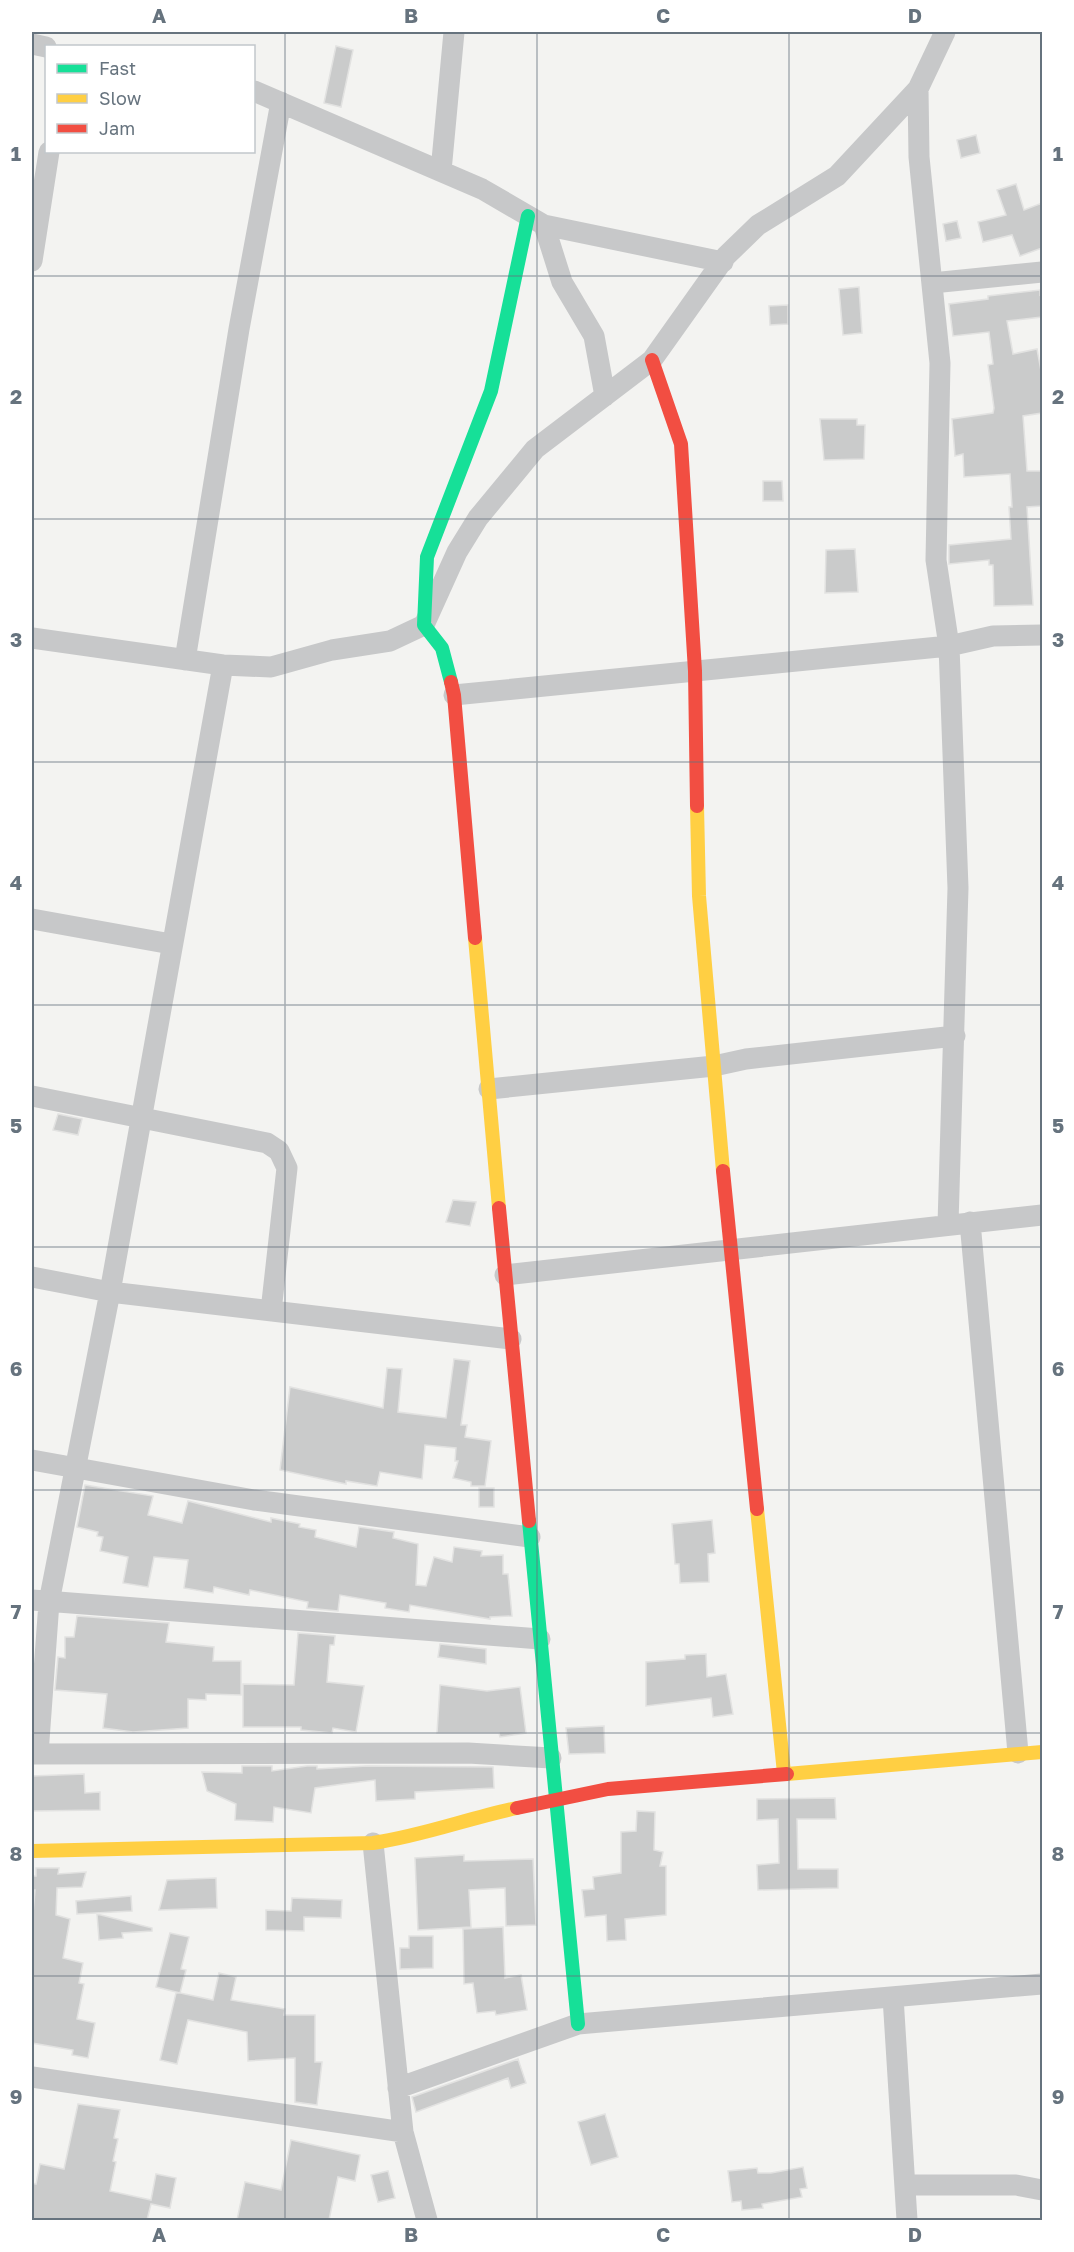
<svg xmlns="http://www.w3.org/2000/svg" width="1074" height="2252" viewBox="0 0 1074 2252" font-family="'Golos Text',sans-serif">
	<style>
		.building { fill: #cacbcb; stroke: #e2e2e1; stroke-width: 1.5 }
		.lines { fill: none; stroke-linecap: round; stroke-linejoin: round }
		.street { stroke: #c7c8c9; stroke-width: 21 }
		.fast { stroke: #16e098; stroke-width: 14 }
		.slow { stroke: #ffcf43; stroke-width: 14 }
		.jam { stroke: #f24e42; stroke-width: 14 }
		.grid { fill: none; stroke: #66737e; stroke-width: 1.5; stroke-opacity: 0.55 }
		.neatline { fill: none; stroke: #66737e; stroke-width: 2 }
		.grid-label { font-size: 20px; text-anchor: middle; font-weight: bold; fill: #66737e }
	</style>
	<rect width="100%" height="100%" fill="#f3f3f1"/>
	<path class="building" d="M336,46L353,50L341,107L324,103Z
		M976,135L980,153L961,158L957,140Z
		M1016,184L1024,210L1042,203V248L1020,256L1012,235L983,242L978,222L1006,215L997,190Z
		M957,221L961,238L946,241L943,224Z
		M859,287L862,333L843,335L839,289Z
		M1040,290V295L1042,294V317L1007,321L1013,354L1037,349L1042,376V413L1023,416L1027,471H1042V506L1027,507L1033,605L994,606L993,565H989V560L949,564V545L1011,539L1009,507H1012L1010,474L964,477L963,454L955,456L952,419L993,413L994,408L988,365L993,364L989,332L953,336L949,304L988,299V296Z
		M788,305V324L770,325L769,306Z
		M820,419H857V425H865L864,459L824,460Z
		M763,481H782L783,501H763Z
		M855,549L858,592L825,593L826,550Z
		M58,1114L82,1119L78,1135L53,1130Z
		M453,1200L476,1202L470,1226L446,1222Z
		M454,1359L470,1361L461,1425H467L465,1437L491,1441L485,1486H471V1482L453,1478L458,1461H455L456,1448L425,1445L422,1479L380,1472L377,1486L346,1481V1484L280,1470L290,1387L383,1408L387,1368L402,1369L398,1412L446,1418Z
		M85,1485L153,1496L148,1515L182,1523L188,1501L271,1522V1518L300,1524L299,1527L316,1530L315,1537L356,1547L359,1527L394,1532L393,1538L418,1544L416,1585L426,1586L434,1557L452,1562L454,1547L482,1551L481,1556L503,1555V1574H508L512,1616L490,1617V1619L410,1605L409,1612L385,1608L386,1603L340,1595L338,1611L307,1608L308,1602L250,1590L249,1595L214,1587L213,1593L184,1588L188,1560L154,1557L148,1587L123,1583L128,1557L100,1551L103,1537L97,1536L98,1532L77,1527Z
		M479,1488H494V1507H479Z
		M712,1520L715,1553L708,1554L709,1582L680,1583L679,1564H675L672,1524Z
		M77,1616L169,1623L166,1642L214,1647L213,1661H241V1695L206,1694V1700L188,1699V1728L133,1732L103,1728L107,1694L55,1690L58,1657L65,1658V1637H74Z
		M298,1633L335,1636L334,1645H330L327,1682L364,1686L356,1732L333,1728L332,1733L301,1730V1727H243V1684L294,1685Z
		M440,1644L486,1649V1664L438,1657Z
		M706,1654L707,1677L726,1674L733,1714L713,1717L711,1698L646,1706V1662L685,1659V1655Z
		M440,1685L487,1691L520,1687L526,1733L500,1737L499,1733H437Z
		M604,1726L605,1753L569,1754L566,1728Z
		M242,1766H272V1771L307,1766H317V1769L367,1766L493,1767L494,1788L415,1792V1799L376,1801L375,1780L343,1784L315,1788L311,1813L274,1807L273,1822L235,1820L236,1804L207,1791L202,1772L242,1773Z
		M84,1774L85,1793L100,1792V1810L32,1811V1776Z
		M835,1798L836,1819H797L798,1869H838V1888L758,1890L757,1865L779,1863L778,1819L757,1820V1799Z
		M637,1811L655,1812L654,1850L663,1852L660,1866H666V1915L625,1919L626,1940L607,1941L606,1915L585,1917L582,1890L594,1889L593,1877L621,1873V1832L636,1831Z
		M464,1855V1861L533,1859L536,1925L506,1926L505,1888L469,1890L471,1927L418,1930L415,1858Z
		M36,1868H59L58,1874L86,1872L82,1887L57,1888L56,1915L70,1919L63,1958L83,1963L79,1983L84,1984L77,2019L95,2023L88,2058L72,2055L73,2050L32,2043V1926L35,1890H32V1876H36Z
		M216,1878L217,1908L159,1910L167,1880Z
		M131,1896L132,1911L77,1914L76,1901Z
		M292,1898L342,1900L341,1918L304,1917V1931L266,1930V1910L291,1911Z
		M97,1914L152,1928V1931L122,1933L123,1938L99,1940Z
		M503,1927L505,1978L521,1975L527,2010L496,2015L495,2011L477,2013L473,1983L464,1984L463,1929Z
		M170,1933L189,1937L181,1969L186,1970L180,1993L213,2000L219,1973L236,1977L231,2000L285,2009L284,2015H315V2062H322L317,2105L295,2102V2058L248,2061L247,2032L188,2020L177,2064L160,2060L176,1993H180L156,1987Z
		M409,1936H433V1968L400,1969V1948H409Z
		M518,2059L526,2083L511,2088L508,2078L416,2112L412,2097Z
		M78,2104L120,2110L114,2138L118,2139L113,2161L116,2162L110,2191L151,2200L156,2174L176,2178L170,2208L151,2204L147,2220H32V2183L36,2184L40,2164L64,2169Z
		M605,2114L618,2157L591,2165L578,2122Z
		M291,2140L360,2155L355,2181L338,2177L329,2220H237L245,2182L281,2190Z
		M803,2167L807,2188L800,2189L802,2197L762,2204L763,2208L742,2210L741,2201L732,2202L728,2171L757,2168L758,2173H771Z
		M388,2171L395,2198L378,2202L371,2175Z"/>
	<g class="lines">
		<path class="street" d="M32,44L46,47
			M918,89L919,157L940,363L936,560L949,646L958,888L948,1224
			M254,91L482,189L544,225L723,262
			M441,171L454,32
			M544,225L562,282L594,336L605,396
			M32,261L49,152
			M932,283L1042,272
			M32,638L223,665L271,667L332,650L390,641L424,625L457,552L478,518L535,449L652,360L726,256L758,225L837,176L918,89L945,32
			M185,660L239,329L281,102
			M454,695L949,646L993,636L1042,635
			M32,919L171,944
			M489,1089L714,1066L746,1059L955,1036
			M32,1096L267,1143L279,1151L287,1168L271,1311
			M970,1222L1018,1753
			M505,1275L1042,1215
			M32,1277L110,1292L511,1339
			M32,1460L254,1500L530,1537
			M32,1600L540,1639
			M32,1754L468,1753L551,1758
			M38,1754L49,1602L110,1292L223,665
			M373,1843L403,2132L427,2220
			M893,1997L907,2220
			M32,2077L403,2132
			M398,2088L578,2024L1042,1984
			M905,2185H1016L1042,2190"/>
		<path class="fast" d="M451,682L442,648L424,625L427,557L491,391L528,216
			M529,1521L578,2024"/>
		<path class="slow" d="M697,806L699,896L723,1171
			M475,938L499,1208
			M757,1509L784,1773
			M787,1774L1042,1752
			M32,1851L373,1843C422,1836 469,1818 517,1808"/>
		<path class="jam" d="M652,360L681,444L695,671L697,806
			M451,682L454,695L475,938
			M723,1171L757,1509
			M499,1208L529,1521
			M517,1808L608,1789L787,1774"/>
	</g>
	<path class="grid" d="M285,32V2220M537,32V2220M789,32V2220M32,276H1042M32,519H1042M32,762H1042M32,1005H1042M32,1247H1042M32,1490H1042M32,1733H1042M32,1976H1042"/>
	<rect width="1074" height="2252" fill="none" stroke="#ffffff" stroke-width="66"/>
	<rect x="45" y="45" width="210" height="108" fill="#ffffff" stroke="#c2c7cb" stroke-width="1.5"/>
	<rect x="57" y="64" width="30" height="9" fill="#16e098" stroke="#c2c7cb" stroke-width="1.5"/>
	<text x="99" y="75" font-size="18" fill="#66737e">Fast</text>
	<rect x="57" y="94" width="30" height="9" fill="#ffcf43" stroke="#c2c7cb" stroke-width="1.5"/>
	<text x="99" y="105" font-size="18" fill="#66737e">Slow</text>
	<rect x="57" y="124" width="30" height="9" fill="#f24e42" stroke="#c2c7cb" stroke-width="1.5"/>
	<text x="99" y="135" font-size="18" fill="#66737e">Jam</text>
	<rect x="33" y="33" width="1008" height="2186" class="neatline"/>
	<g class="grid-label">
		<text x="159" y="23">A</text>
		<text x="411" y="23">B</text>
		<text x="663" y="23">C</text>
		<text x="915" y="23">D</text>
		<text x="16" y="161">1</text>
		<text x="1058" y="161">1</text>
		<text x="16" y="404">2</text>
		<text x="1058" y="404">2</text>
		<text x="16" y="647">3</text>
		<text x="1058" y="647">3</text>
		<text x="16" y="890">4</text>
		<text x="1058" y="890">4</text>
		<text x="16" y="1133">5</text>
		<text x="1058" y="1133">5</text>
		<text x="16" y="1376">6</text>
		<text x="1058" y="1376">6</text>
		<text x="16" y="1619">7</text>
		<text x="1058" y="1619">7</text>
		<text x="16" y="1861">8</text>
		<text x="1058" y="1861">8</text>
		<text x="16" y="2104">9</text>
		<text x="1058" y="2104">9</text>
		<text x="159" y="2242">A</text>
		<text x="411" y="2242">B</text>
		<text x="663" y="2242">C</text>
		<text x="915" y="2242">D</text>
	</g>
</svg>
